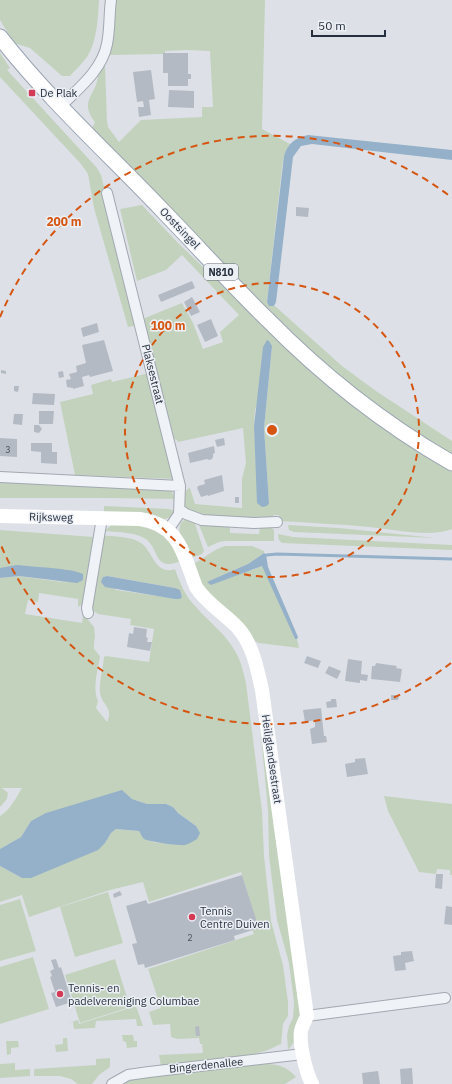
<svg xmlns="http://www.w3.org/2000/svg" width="452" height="1084" viewBox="0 0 452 1084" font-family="'IBM Plex Sans',sans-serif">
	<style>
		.green { fill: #c3d2bd; fill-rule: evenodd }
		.water { fill: #95b0c9 }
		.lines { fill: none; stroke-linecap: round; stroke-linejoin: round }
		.stream { stroke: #95b0c9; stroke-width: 3 }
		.building { fill: #b4bac4 }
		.street-casing { stroke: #a2a8b1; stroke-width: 12 }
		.primary-casing { stroke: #9ba5b3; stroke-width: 17 }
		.street { stroke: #eff2f6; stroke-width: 10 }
		.secondary { stroke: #fff; stroke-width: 14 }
		.primary { stroke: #fff; stroke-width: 15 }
		.ring { fill: none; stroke: #d55511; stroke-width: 2; stroke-dasharray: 7 5 }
		.poi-dot { fill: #d33a55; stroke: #ecf0f5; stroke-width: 1.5 }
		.labels { text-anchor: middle; stroke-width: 3; stroke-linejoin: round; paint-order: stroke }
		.number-label { font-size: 9px; fill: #4a5260 }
		.shield { fill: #ecf0f5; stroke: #616975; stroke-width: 1 }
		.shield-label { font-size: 10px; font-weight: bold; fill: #262f3e }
		.poi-label { font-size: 11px; fill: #262f3e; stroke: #ecf0f5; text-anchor: start }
		.street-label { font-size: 11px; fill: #262f3e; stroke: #ecf0f5 }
		.centre { fill: #d55511; stroke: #ecf0f5; stroke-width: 2 }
		.ring-label { font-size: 12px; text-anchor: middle; font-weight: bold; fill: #d55511; stroke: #ecf0f5; stroke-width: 3; stroke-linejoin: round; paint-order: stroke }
	</style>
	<rect width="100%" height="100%" fill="#dde1e7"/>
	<path class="green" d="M0,0H99C98,18 97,42 87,57C82,64 75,70 70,76H62L30,48L14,43L0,20Z
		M113,0H265L262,129L290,144L284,156L282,167L267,302L271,306H275L342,366L376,391L452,441V457L360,395L273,317L174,211L92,128L95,122C77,99 99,94 98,73L105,65L107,121L108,127L119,142L141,120L202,117V107H213L210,51L187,50L165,51V54L109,55Z
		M0,53L10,68L7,70L97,168L101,175L138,325L128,327L94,208L88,174L81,164L0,77Z
		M142,205L178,243L271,332L452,470V529C431,538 392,529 369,527C339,524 309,523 279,521V515H274L270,518L265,520L198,516L184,508C184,500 182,491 190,488L195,504L242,508V479L246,463L243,428L178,442L177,440L174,439L144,320L145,318L182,303L193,323L203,349L223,342L220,332L239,315L182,255L166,270L137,281L120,209ZM272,346L264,428L269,503L257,477L254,426L255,410Z
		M149,373L174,479L75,475L60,402L93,394L91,385L111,379L112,382Z
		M0,482L167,490L172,492L176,499L107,498H0Z
		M104,506L169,509L175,511C173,517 168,518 162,520L104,513Z
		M186,519L194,521L204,551L202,554L191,558C186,548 171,526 186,519Z
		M113,524H143L169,538L181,561C151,573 161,545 142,537C131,532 116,532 104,531Z
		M200,524L230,525V533L259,534L260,527H270L274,530V541H225L219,542L208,547L199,525Z
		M288,525L339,528L436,538L294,532L289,530Z
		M0,530L94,537L84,604L78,607V599L39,593L38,602L28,600L25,614L82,623L83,616L86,617L94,627L95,635L94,645V649L100,656C98,670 92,688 98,701L96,708L107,722C114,708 102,705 100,693C99,683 103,668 104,657L106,656L149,662L154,629L130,625L131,619L98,614L92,610L102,535C114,537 131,536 141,543C153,551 155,576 175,569C180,583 185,596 196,607C209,622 225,633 235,651C241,661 243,671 246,683L262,811L264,856L271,921L283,965L288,1002V1016L283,1024L281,1044L268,1050L255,1054L161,1066L159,1055L203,1053L202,1044H200L199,1038L177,1039L171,1037L170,1024L153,1025L149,1012L161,1008L148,969L254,934L252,929L258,926L241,872L149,902L143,882L110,890L29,917L22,895L0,902V866L22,878L105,843L111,833L116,829L139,831C147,845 158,842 172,844L196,826L178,813L173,807L166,804H147L132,799L31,821L21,837L0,849V816C10,810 16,798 22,788H2L8,793L7,799L0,807V578L19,576L69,583L0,568ZM107,576L175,588L180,599L116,590L103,577Z
		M278,534L293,537L452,545V550L282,543L279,540Z
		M225,546H252L264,551V553L248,564L230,572L252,570L262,566L264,568L295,639H297L299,648L259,643L252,640L205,592L193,564C204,559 213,549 225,546Z
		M259,714L301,1015L294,1030V1042L288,1050L287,1035L289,1026L293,1018L294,1002L289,963L277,920L269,856L268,810Z
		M384,796L452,804V875H450V870L437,869L436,874L419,872L388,811Z
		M108,892L123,943L75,957L60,907Z
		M20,899L36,951L0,961V905Z
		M33,957L49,1009L0,1024V967Z
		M115,959L130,1007L80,1023L65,975Z
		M136,1006L143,1026H137L136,1019L96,1021L95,1028L74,1029L73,1022L68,1023L78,1020L79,1024Z
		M122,1035H133L134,1041H137V1047L127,1048L126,1042L123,1041Z
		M63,1038H67L68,1051L56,1052L55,1045L63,1044Z
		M6,1041H18L19,1047L11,1048V1054L7,1055Z
		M110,1058V1067L99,1075L92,1084H78L71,1079L60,1076H34V1069L96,1065V1059Z
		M15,1063V1070L30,1069V1076L0,1078V1064Z
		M268,1064C281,1065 287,1067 296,1077L285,1084H121C137,1076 158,1075 175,1073C206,1069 237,1066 268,1064Z"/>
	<path class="water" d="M308,135L452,150V160L312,144L301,146L293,157L276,302L274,306H269L267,302L284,156C288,143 295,138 308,135Z
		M267,340L269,341L272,346L264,428L269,503L267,506L262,507L257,503L254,426L263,347Z
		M264,553L266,554L268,567L298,637L297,639H295L262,566L211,585L207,582L248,564Z
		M17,565C32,567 71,568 83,574V580L77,583L19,576L0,578V568Z
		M107,576L175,588L180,590L182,597L180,599H175L105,587L101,582L103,577Z
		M122,790L132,799L147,804H166L173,807L178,813L196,826L200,833L197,839C193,841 189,844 185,845C180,846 149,842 144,839C142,837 141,834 139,831L116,829L111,833L105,843L98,850L31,878H22L0,866V849L21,837L31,821L46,813Z"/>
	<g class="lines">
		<path class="stream" d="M267,555L277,554L452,559"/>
	</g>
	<path class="building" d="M163,53H188V74H191V79H188V86H168V73H163Z
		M151,70L155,99L149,100L151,115L139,117L138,107H144L143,101L137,102L133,72Z
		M169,90L194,91V108L168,107Z
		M296,207L309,208L308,217L296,216Z
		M192,281L195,288L161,302L158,295Z
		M192,297L200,312L191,316L184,302Z
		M211,319L218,336L205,342L197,325Z
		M97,323L99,332L83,337L81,328Z
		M104,340L113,371L90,377L89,375L82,377L84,386L73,389V388L67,387L66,380L71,379L69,374L77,372L76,366L86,363L82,345Z
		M1,370L6,371V374L1,373Z
		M63,371L64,377L59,378L58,372Z
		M14,386H19L18,392L14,391Z
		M33,393L55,394L54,405L32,404Z
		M39,411H54L53,424H39Z
		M14,414H23L22,425L13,424Z
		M34,425H39L42,429L39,433L34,432Z
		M0,438L17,439V457L0,456Z
		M224,438L225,445L217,447L215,440Z
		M31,443H52V452H57V464L41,463V452L31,451Z
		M214,446L215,453L213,454V457L212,459L209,460L207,459L190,463L188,453Z
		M222,475L224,491L208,496V495L201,497L197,488L198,486L205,484L204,480Z
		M235,497H239V503H235Z
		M134,627L147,629L146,637L148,638L147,642H152L150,651L127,647L129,633L133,634Z
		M307,656L321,661L318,668L304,663Z
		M348,659L362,661L361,674L368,675L367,681L360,680V683L345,681Z
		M376,663L397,666L396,668L402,669L400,682L371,679L372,666H375Z
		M329,666L341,671L337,679L325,673Z
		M391,695H399L398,700H391Z
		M331,699H336L337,707L327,708L326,702L331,701Z
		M321,708L324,736H326L327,742L312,744L310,729L315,727V720L305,722L303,710Z
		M365,758L368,774L347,777L345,764L355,762V759Z
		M436,874H443L442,889L435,888Z
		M242,875L259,928L234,936L235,940L145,968L144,964L138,965L132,944L137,943L126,906L146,900L148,904Z
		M120,891L122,895L114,898L113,894Z
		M446,906L452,907V925L444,924Z
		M412,951L414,961L405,963L406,970L395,971L393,956L401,955V952Z
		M56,959L59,968L61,967L72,1002L56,1007L51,993L55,992L50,977L52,976L50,971L54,969L51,960Z
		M199,1026L200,1036H196L195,1027Z
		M412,1068L413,1084H401L400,1069Z
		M378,1071L380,1084H363L362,1073Z"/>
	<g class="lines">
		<defs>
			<path id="street" d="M61,106C79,88 102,70 107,44C110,30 109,14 111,0
				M107,193L180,486L179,514L168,530
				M0,477L180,486
				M180,510L186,514L202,520L254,523L277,522
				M88,613L87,608L102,518
				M307,1016L445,998
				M112,1084L128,1075L149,1072L303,1054"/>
			<path id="primary" d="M0,37C49,100 110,155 165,213C199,248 232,285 267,319C322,375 384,424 452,463"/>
		</defs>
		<use href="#street" class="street-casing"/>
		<use href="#primary" class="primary-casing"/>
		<use href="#street" class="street"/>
		<path class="secondary" d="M0,516L140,519C180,525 183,554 196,587C207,604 224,613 238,628C253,645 257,668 262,690L307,1016C305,1021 302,1026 301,1031C299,1045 306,1072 312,1084"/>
		<use href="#primary" class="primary"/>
	</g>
	<g class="ring">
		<circle cx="272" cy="430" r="147"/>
		<path d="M451 663A294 294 0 0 1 0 543M0 317A294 294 0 0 1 451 197"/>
	</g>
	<g class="poi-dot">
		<rect x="28" y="89" width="8" height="8" rx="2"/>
		<circle cx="192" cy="917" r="4"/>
		<circle cx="60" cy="994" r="4"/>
	</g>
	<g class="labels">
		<g class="number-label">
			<text x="8" y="453">3</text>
			<text x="190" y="941">2</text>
		</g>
		<rect class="shield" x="204" y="264" width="34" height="16" rx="3"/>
		<g class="shield-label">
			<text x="221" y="276">N810</text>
		</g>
		<g class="poi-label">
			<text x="40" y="97">De Plak</text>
			<text x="200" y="915">Tennis<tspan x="200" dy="13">Centre Duiven</tspan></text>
			<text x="68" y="992">Tennis- en<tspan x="68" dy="13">padelvereniging Columbae</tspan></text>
		</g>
		<g class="street-label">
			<text transform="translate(180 228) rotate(46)" y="4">Oostsingel</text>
			<text transform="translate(153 374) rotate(76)" y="4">Plaksestraat</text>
			<text transform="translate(51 517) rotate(1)" y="4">Rijksweg</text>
			<text transform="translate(272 759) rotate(82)" y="4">Heiliglandsestraat</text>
			<text transform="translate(206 1065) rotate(-6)" y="4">Bingerdenallee</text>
		</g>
	</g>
	<circle cx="272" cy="430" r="6" class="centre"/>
	<g class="ring-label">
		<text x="64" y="226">200 m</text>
		<text x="168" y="330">100 m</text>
	</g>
	<path d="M312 30v6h73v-6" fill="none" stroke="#262f3e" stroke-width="2"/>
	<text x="318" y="30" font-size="12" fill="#262f3e" stroke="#ecf0f5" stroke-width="3" paint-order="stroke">50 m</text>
</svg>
